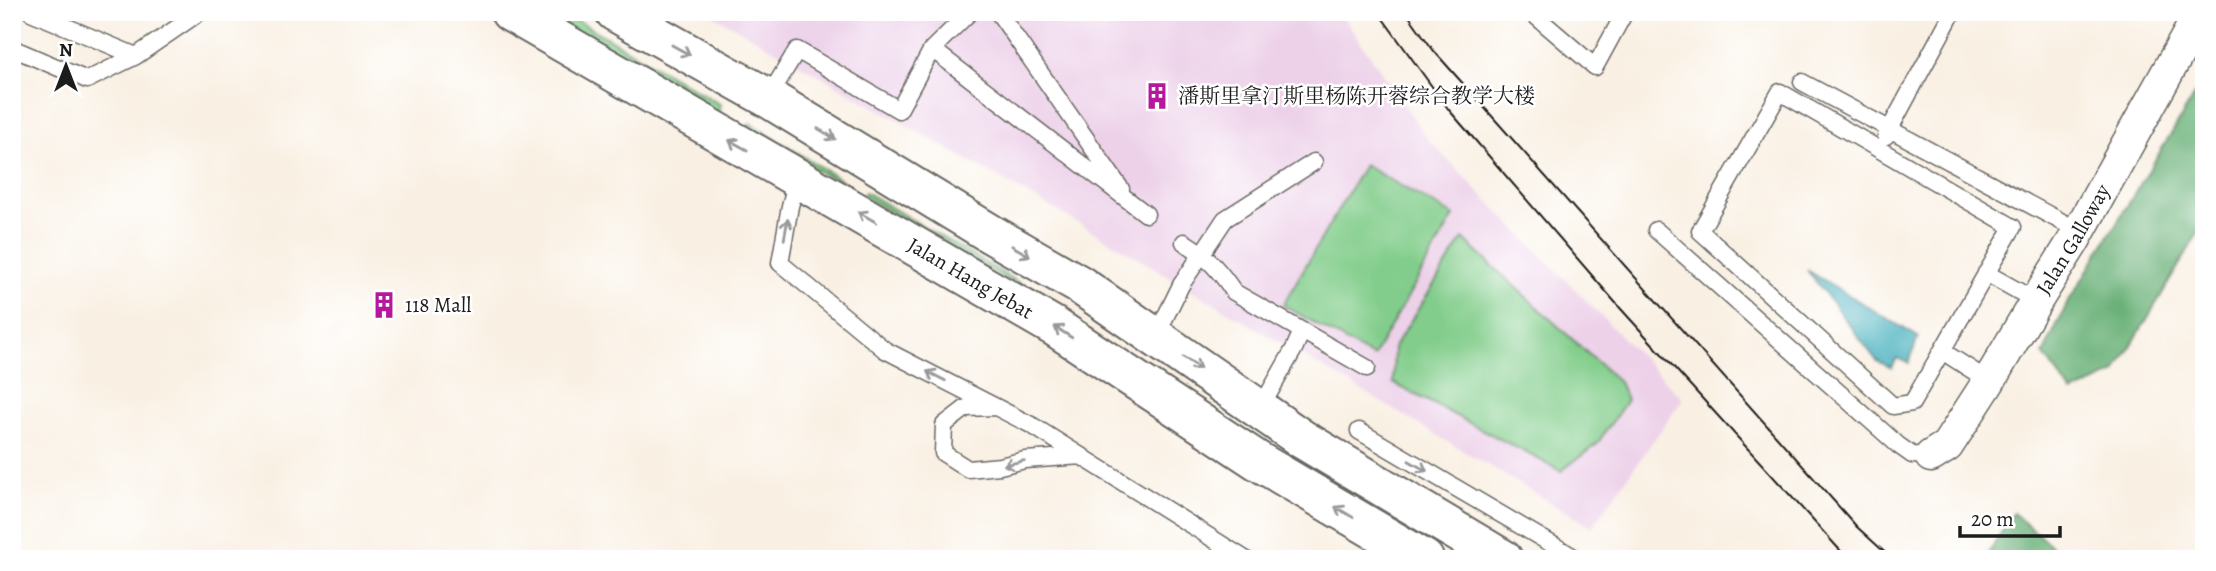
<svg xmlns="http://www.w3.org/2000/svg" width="2216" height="571" viewBox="0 0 2216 571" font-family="Alegreya,'Noto Serif SC',serif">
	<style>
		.built { fill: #edd1e9 }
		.green { fill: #82cd8b; stroke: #4f7454; stroke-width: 2 }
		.forest { fill: #69b077; stroke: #42664a; stroke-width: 2 }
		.water { fill: #3dacba; stroke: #2c646b; stroke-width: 2 }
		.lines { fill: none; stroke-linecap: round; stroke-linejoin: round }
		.lane-casing { stroke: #696662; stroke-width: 19 }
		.street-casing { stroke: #696662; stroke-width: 35 }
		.secondary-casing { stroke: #696662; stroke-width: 42 }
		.lane { stroke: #fff; stroke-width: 16 }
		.street { stroke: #fff; stroke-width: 32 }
		.secondary { stroke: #fff; stroke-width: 38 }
		.tram { stroke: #1c1c1c; stroke-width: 2 }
		.oneway { stroke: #999 }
		.labels { text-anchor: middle; stroke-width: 5; stroke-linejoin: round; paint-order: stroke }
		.poi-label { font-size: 21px; fill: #1c1c1c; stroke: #fff; text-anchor: start }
		.street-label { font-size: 21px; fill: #1c1c1c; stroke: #fff }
	</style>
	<rect width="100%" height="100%" fill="#fff"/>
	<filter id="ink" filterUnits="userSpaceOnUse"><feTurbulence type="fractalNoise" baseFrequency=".0143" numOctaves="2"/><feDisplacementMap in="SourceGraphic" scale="14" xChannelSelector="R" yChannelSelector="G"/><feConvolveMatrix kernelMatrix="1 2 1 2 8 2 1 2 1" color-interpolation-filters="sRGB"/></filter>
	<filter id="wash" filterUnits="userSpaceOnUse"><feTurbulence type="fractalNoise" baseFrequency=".00686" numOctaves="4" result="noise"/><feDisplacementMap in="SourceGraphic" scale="28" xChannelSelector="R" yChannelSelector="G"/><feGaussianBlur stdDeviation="1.57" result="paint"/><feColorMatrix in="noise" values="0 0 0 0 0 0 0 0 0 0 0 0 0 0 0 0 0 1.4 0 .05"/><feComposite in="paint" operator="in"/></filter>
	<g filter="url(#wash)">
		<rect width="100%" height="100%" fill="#f9f0e3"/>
		<path class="built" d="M708,12H1340L1429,141L1683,399L1592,527L1099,235Z"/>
		<path class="green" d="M537,12H563L721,105L716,116Z
			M750,123L844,182L843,185L745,131Z
			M1364,165L1454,216L1373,357L1283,305Z
			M865,192L1055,304L1053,307L863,196Z
			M1463,239L1619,382L1627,400L1597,444L1561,471L1393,383L1394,347Z"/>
		<path class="forest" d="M2204,80V223L2115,373L2072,393L2043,354L2067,304Z
			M2013,513L2067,559H1985Z"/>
		<path class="water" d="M1807,270L1918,337L1909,363L1897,358L1892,368L1877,361Z"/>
	</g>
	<g filter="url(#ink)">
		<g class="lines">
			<defs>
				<path id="lane" d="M31,12L136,56
					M998,12L1121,189
					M1531,12L1595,67L1625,12
					M12,48L87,80L136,56L200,12
					M932,49L1146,214
					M1802,82L2079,231
					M1780,92L2013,227L1912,403L1893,406L1700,231Z
					M768,98L797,50L899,110L932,49L970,12
					M1886,136L1953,12
					M798,177L790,206L780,263L885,350L1033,426L1245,559
					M1656,230L1898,445L1912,455L1931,456
					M1184,242C1206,255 1220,271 1234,292L1367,368
					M1986,273L2036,301
					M1155,338L1181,285L1225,219L1314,162
					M1942,351L1989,381
					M994,407L966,408L944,425L943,453L968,469L1000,466L1025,460L1082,456
					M1260,409L1294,349L1302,331
					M1359,431L1577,559"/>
				<g id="street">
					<path id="s1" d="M1931,456L1947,446L1989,381L2036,301L2073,242L2201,12"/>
				</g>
				<g id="secondary">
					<path id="s2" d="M510,12L1055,327L1258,461L1424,559"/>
					<path d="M615,12L768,98L991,234L1080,285L1302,439L1503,559"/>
				</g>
			</defs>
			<use href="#lane" class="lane-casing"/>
			<use href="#street" class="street-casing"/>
			<use href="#secondary" class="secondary-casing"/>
			<use href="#lane" class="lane"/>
			<use href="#street" class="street"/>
			<use href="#secondary" class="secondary"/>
			<path class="tram" d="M1378,12L1449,110L1621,309L1848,559
				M1406,12L1434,51L1857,527L1892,559"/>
		</g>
		<defs><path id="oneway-shaft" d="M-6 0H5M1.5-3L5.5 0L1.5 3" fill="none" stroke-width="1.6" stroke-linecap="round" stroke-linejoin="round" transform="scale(1.75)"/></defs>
		<g class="oneway">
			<use href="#oneway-shaft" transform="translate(681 50) rotate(29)"/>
			<use href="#oneway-shaft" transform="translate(827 134) rotate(31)"/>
			<use href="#oneway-shaft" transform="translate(738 145) rotate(-151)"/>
			<use href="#oneway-shaft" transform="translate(867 217) rotate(-150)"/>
			<use href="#oneway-shaft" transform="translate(786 229) rotate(-80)"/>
			<use href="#oneway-shaft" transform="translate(1021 251) rotate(30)"/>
			<use href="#oneway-shaft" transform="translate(1063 332) rotate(-147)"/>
			<use href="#oneway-shaft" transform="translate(1192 363) rotate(34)"/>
			<use href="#oneway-shaft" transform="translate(936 376) rotate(-153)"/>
			<use href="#oneway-shaft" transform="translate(1014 463) rotate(167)"/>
			<use href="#oneway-shaft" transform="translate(1418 466) rotate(30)"/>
			<use href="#oneway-shaft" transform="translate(1344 512) rotate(-149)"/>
		</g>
	</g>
	<defs>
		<symbol id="building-bare" viewBox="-9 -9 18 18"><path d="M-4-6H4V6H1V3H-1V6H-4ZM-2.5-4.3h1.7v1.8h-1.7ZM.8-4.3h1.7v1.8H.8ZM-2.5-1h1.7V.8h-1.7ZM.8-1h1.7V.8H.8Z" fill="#b5179e" stroke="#fff" stroke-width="2.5" paint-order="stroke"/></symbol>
	</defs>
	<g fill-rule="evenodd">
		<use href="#building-bare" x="1138" y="77" width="38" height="38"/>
		<use href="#building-bare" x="365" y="286" width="38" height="38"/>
	</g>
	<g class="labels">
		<g class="poi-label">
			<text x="1178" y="103">潘斯里拿汀斯里杨陈开蓉综合教学大楼</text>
			<text x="405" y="312">118 Mall</text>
		</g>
		<g class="street-label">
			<text dy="7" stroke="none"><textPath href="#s1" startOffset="261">Jalan Galloway</textPath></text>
			<text dy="7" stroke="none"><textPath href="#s2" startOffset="532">Jalan Hang Jebat</textPath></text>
		</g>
	</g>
	<rect width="2216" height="571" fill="none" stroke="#fff" stroke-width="42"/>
	<g transform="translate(66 66)" stroke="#ffffff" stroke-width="5" paint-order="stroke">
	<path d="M0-5L12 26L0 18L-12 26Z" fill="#1c1c1c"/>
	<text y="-10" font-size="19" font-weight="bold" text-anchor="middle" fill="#1c1c1c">N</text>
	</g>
	<path d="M1960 526v10h100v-10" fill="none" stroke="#1c1c1c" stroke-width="3.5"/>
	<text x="1971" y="526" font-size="21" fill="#1c1c1c" stroke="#ffffff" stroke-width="5" paint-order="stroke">20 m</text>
</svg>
